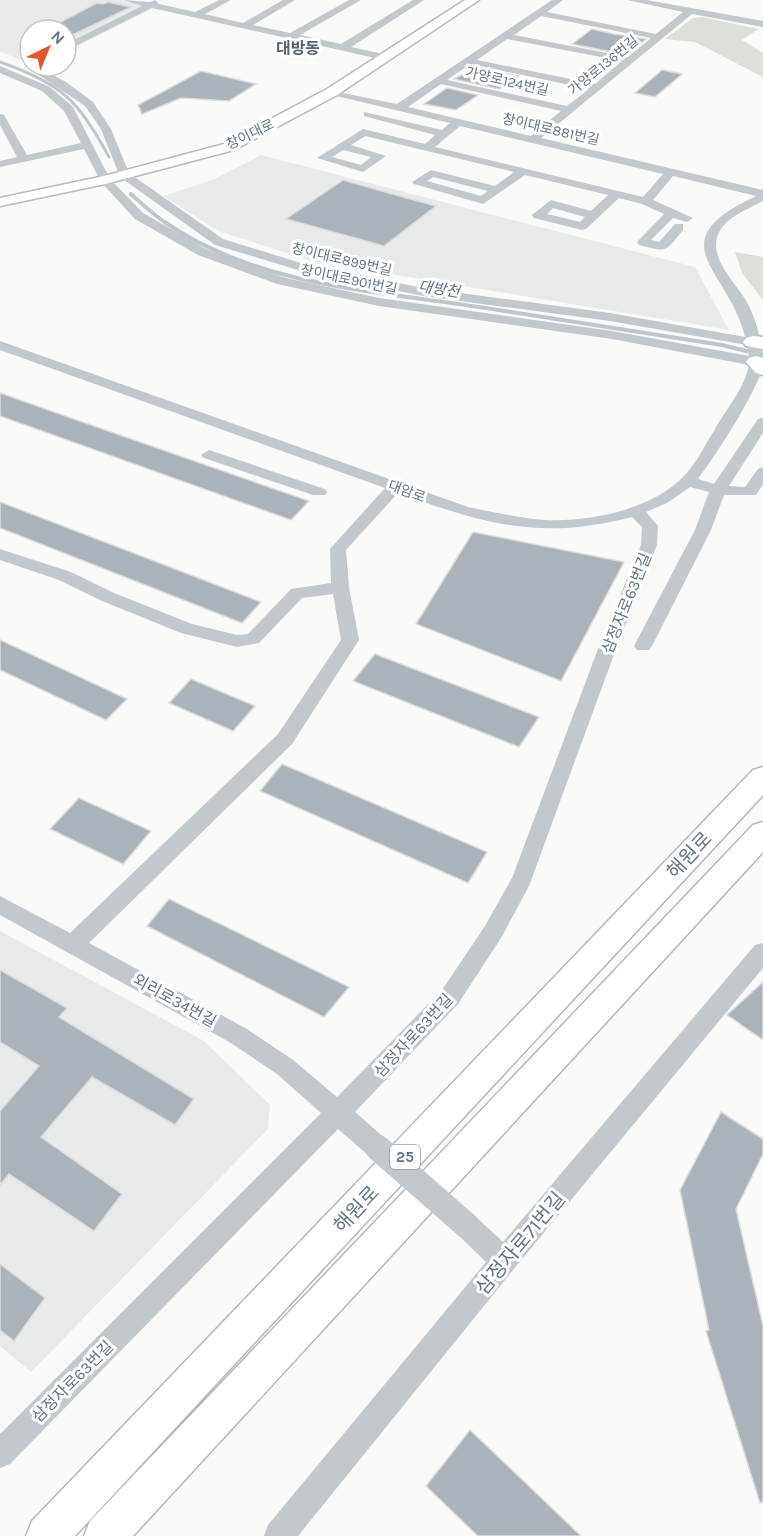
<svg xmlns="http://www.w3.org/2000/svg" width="763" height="1536" viewBox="0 0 763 1536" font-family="Karla,'Noto Sans KR',sans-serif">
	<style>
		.built { fill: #e8e9e9 }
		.green { fill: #dadfd7 }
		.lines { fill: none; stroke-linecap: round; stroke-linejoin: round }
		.stream-far1 { stroke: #bbc7cb; stroke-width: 3 }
		.stream { stroke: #bbc7cb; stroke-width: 4 }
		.building { fill: #aab3b9; stroke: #dcdcda; stroke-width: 1.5 }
		.major-casing { stroke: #b5babe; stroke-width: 3 }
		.highway-casing { stroke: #b4b9bd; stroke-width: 3 }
		.minor { fill: #c3c8cc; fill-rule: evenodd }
		.major { fill: #fff; fill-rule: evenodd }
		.highway { fill: #fff; fill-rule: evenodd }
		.minor-bridge { stroke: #c3c8cc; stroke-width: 26 }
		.labels { text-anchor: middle; stroke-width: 6; stroke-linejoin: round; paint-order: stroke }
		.far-street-label { font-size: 14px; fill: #657683; stroke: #fff }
		.far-water-label { font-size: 15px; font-style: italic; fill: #60757c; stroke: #fff }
		.shield { fill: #fff; stroke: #939fa8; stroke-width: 1.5 }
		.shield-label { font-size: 15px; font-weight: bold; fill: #657683 }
		.far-quarter-label { font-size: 16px; font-weight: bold; fill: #57646e; stroke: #fff }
		.street-label { font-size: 16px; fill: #657683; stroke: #fff }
		.near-street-label { font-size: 20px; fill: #657683; stroke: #fff }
	</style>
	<rect width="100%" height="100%" fill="#fafaf8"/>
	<path class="built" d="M0,0H120L145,5L66,46V30H30V63L0,52Z
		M261,155L695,267L729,330L311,261L219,231L163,196L215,179Z
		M0,931L204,1041L270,1105L268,1129L31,1372L0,1346Z"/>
	<path class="green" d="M702,17L758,29L742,40L763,53V77L695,42L665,39L693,18Z
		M735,252L763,257V300L742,273Z"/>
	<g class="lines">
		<path class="stream-far1" d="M0,62C63,85 77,99 109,157"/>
		<path class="stream" d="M131,194C142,204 154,215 166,223C256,285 374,291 479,307C560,319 641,332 722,345L763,355"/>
	</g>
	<path class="building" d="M108,2L131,7L66,38V30H45L97,3L103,4Z
		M592,29L614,34L646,39L627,55L572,44Z
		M662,70L682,74L655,97L635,93Z
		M201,71L256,84L229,101L181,98L142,114L138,105Z
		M494,71L518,76L499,89L454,79L461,75L481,80Z
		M447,88L478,95L456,110L424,104Z
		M343,180L403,197L436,206L384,246L286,219Z
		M0,393L88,424L309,501L291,520L0,416Z
		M0,502L123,549L261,602L242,623L0,528Z
		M473,532L624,562L561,681L416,624Z
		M0,640L127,699L106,720L0,670Z
		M375,654L539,717L519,747L353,681Z
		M191,679L255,706L233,731L169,703Z
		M282,764L487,852L468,883L260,791Z
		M79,798L151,831L123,864L50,829Z
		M169,899L349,987L324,1017L147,926Z
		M0,970L67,1008L59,1017L194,1099L175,1125L92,1077L41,1137L122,1194L94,1231L9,1174L0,1185V1111L39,1066L0,1042Z
		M763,982V1040L727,1015Z
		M721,1112L763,1139V1154L736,1209L763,1326V1502L760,1503L706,1331L709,1330L680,1190Z
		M0,1264L45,1298L14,1341L0,1330Z
		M470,1430L581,1536H478L426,1486Z"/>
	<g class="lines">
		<defs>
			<path id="major" d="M465,0H479L337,95L234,150L105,184L0,206V198L104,176L224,144L327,89Z"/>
			<path id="highway" d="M753,336L763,337V349L746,346L743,342L746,338Z
				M756,356L763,358V375L756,373L746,362L749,358Z
				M763,767V795L75,1536H26L32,1521L753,770Z
				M763,822V852L133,1536H84L90,1521L753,825Z"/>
		</defs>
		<use href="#major" class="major-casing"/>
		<use href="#highway" class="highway-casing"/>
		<path class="minor" d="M123,0L150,2L155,0L159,4L195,12L219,0H231L205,14L243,23L283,0H295L253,25L290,33L349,0H361L300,35L341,44L413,0H424L351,47L388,55V59L384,60L152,8L66,51V44L142,6Z
			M552,0H563L547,12L656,34L683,12L627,0H647L763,21V27L692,14L541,138L763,190V201C750,208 734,214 724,225C701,252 734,280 747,302C756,319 763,344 763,364C761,386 713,460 698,479L714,484L758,419L763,418V433L729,486L745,487L758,469L763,467V484L756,495H724L711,530L652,646L649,650H637L634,646L695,530L709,492L690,487L667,503L646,512L658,526L657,545L616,649L529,886L501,938L458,1004L355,1112L387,1140L390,1148L387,1156L378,1160L369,1156L338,1129L10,1464L0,1468V1434L321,1113L277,1074L231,1043L0,915V896L70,933L278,734L341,640L333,594L302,598L259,643L237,647L181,633L102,601L59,580L0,560V549L71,572L114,593L192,624L237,635L248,634L291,589L331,583L330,549L385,488L0,350V341L468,507C493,512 519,518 545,520C590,522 652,510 685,475C697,462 705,445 715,429C727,408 744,389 749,365L612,339L379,306L277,284L198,255L135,219L101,182L84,149L0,167V161L17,157L0,125V114L4,115L27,155L81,143L64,111L42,91L0,73V66L50,87L73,107L110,179L143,213L206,249L286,278L379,298L612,331L749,356L747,345L610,321L423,296L298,270L215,245L120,177L101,129L85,106L33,71L42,69L66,82L93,102L111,129L129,173L223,239L301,263L423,288L610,313L745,337C730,270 655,243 756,196L673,176L653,200L693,218L687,222L673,218L651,240L659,242L675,224H683V230C664,253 668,252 639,245L637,242L664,214L642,204L619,198L586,229L582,230L534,218L532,215L551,200L591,211L608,195L525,175L483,204L414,184L412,182L431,170L495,186L514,172L365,136L351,145L386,156L363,172L317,158L363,129L425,144L435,135L364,116V112L442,130L450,123L328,94V90L397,104ZM541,16L651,38L628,57L514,35ZM507,39L622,61L595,84L477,60ZM470,64L589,89L567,106L447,80ZM441,84L561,111L531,136L408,107ZM460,126L663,174L643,197L435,147ZM343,150L371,157L361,165L332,157ZM433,177L488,191L481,196L427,181ZM553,208L585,217L580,222L547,214ZM398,493C485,524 540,541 632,517L642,527L641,545L598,649L512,878L485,926L442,990L337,1097L293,1060L247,1029L89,943L292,744L359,640L349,587L346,550Z
			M209,450L325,489L327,492L325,495H313L204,458L201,455Z
			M763,943V968L513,1270L298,1536H264L268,1525L486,1262L457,1234L453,1225L457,1216L466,1212L475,1216L503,1242L755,945Z"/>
		<use href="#major" class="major"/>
		<use href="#highway" class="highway"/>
		<path class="minor-bridge" d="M378,1148L466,1225"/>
	</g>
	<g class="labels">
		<g class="far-street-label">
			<text transform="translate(603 65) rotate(-39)" y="5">가양로136번길</text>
			<text transform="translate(507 81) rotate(13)" y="5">가양로124번길</text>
			<text transform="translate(551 129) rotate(13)" y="5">창이대로881번길</text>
			<text transform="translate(250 134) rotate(-26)" y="5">창이대로</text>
			<text transform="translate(342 259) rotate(13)" y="5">창이대로899번길</text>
			<text transform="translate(349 279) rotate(12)" y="5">창이대로901번길</text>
			<text transform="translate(407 491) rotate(20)" y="5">대암로</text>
		</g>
		<g class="far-water-label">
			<text transform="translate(439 289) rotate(9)" y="5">대방천</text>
		</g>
		<rect class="shield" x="390" y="1145" width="30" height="24" rx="4.5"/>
		<g class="shield-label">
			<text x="405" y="1162">25</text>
		</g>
		<g class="far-quarter-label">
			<text x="298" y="54">대방동</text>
		</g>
		<g class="street-label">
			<text transform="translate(626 603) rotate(-68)" y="6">삼정자로63번길</text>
			<text transform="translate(175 1000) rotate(29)" y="6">외리로34번길</text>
			<text transform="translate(413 1035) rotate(-47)" y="6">삼정자로63번길</text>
			<text transform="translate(72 1381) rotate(-45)" y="6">삼정자로63번길</text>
		</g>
		<g class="near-street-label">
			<text transform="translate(689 855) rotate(-47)" y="7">해원로</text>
			<text transform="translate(356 1209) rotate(-47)" y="7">해원로</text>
			<text transform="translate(520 1243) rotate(-50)" y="7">삼정자로71번길</text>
		</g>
	</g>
	<g transform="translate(48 48) rotate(43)"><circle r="28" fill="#ffffff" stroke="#c1c8cd" stroke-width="1.5"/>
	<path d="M0-4.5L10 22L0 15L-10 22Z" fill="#e4572e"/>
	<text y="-9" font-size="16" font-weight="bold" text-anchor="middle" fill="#657683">N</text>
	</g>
</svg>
